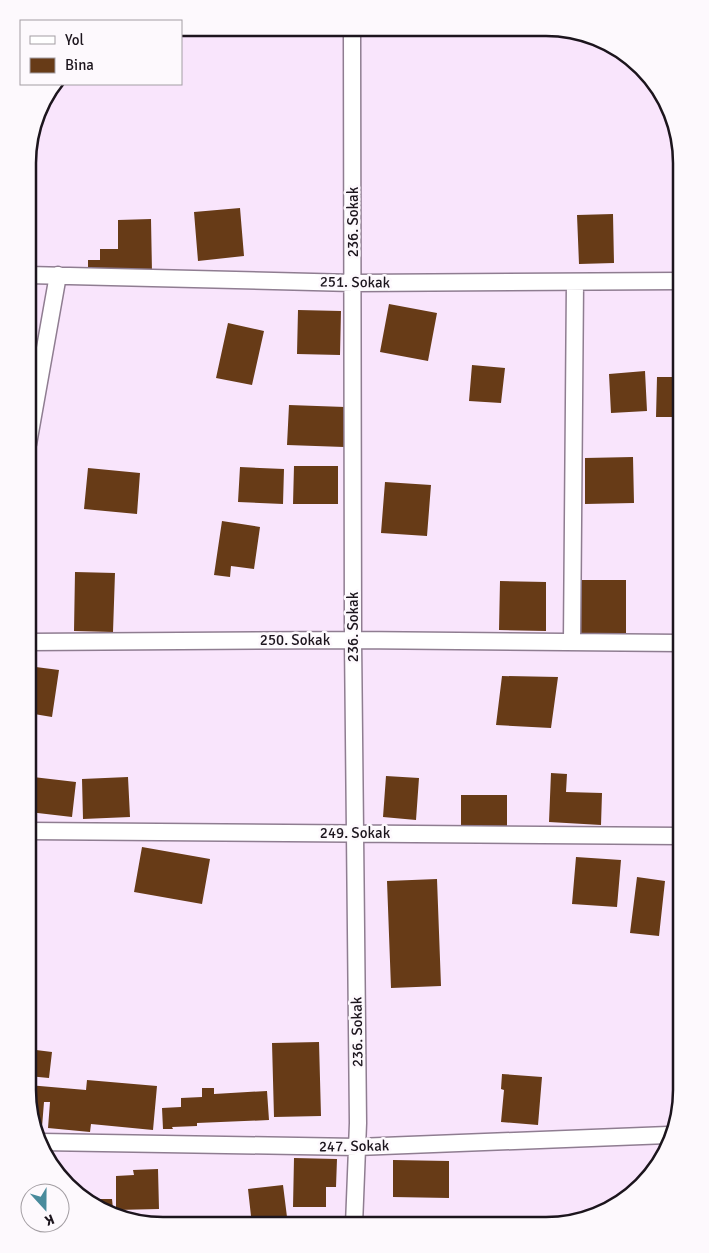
<svg xmlns="http://www.w3.org/2000/svg" width="709" height="1253" viewBox="0 0 709 1253" font-family="Signika,sans-serif">
	<style>
		.building { fill: #673b17 }
		.lines { fill: none; stroke-linecap: round; stroke-linejoin: round }
		.minor-casing { stroke: #8f7d91; stroke-width: 19 }
		.minor { stroke: #fff; stroke-width: 16 }
		.labels { text-anchor: middle; stroke-width: 5; stroke-linejoin: round; paint-order: stroke }
		.street-label { font-size: 15px; fill: #1c151d; stroke: #fdf9fd }
		.rim { fill: none; stroke: #1c151d; stroke-width: 2.5 }
	</style>
	<rect width="100%" height="100%" fill="#f9e5fc"/>
	<path class="building" d="M240,208L244,256L198,261L194,212Z
		M613,214L614,263L579,264L577,215Z
		M151,219L152,272H88V260H100V249H118V220Z
		M389,304L437,313L428,361L380,352Z
		M298,310L341,311L340,355L297,354Z
		M678,312H681V355H677Z
		M228,323L264,331L252,385L216,378Z
		M472,365L505,368L501,403L469,401Z
		M645,371L647,411L611,413L609,374Z
		M657,377H681V417H656Z
		M289,405L345,407L344,447L287,445Z
		M633,457L634,503L585,504V458Z
		M294,466H338V504H293Z
		M240,467L284,469L283,504L238,502Z
		M88,468L140,473L137,514L84,509Z
		M385,482L431,485L427,536L381,533Z
		M681,510V527L675,525Z
		M222,521L260,527L254,569L231,566L230,577L214,575Z
		M75,572L115,573L113,632L74,631Z
		M579,580H626V635H578Z
		M500,581L546,582V631L499,630Z
		M28,666L59,670L52,717L28,713Z
		M502,676L558,677L551,728L496,725Z
		M551,773L567,774L566,792L602,793L601,825L549,822Z
		M386,776L419,778L416,820L383,817Z
		M33,777L76,782L72,817L29,812Z
		M128,777L130,817L83,819L82,779Z
		M461,795H507V828H461Z
		M142,847L210,859L202,904L134,892Z
		M576,857L621,860L617,907L572,904Z
		M637,877L665,881L659,936L630,933Z
		M437,879L441,986L391,988L387,881Z
		M319,1042L321,1116L274,1117L272,1043Z
		M28,1049L52,1052L49,1078L28,1076Z
		M502,1074L542,1077L538,1125L501,1122L504,1090L501,1089Z
		M87,1080L157,1086L153,1130L91,1124L90,1132L48,1128L50,1102H44L42,1127L34,1126L28,1085L86,1090Z
		M202,1088H214V1094L267,1091L269,1120L197,1123V1126L172,1127L173,1129H163L162,1108L181,1107V1098L202,1097Z
		M294,1158L337,1159L336,1187H326V1207H293Z
		M393,1160L449,1161V1198L393,1197Z
		M158,1169L159,1209L116,1210V1176L134,1175L133,1170Z
		M283,1185L288,1225H252L248,1189Z
		M90,1199H112L113,1209Z"/>
	<g class="lines">
		<defs>
			<path id="minor" d="M352,29L353,640L358,1123L354,1225
				M28,275L353,283L681,281
				M28,444L58,275
				M28,642L353,640L681,643
				M572,642L575,282
				M28,831L681,836
				M41,1142L357,1147L668,1135"/>
		</defs>
		<use href="#minor" class="minor-casing"/>
		<use href="#minor" class="minor"/>
	</g>
	<g class="labels">
		<g class="street-label">
			<text transform="translate(353 222) rotate(-90)" y="5">236. Sokak</text>
			<text transform="translate(355 282) rotate(1)" y="5">251. Sokak</text>
			<text transform="translate(353 627) rotate(-90)" y="5">236. Sokak</text>
			<text x="295" y="645">250. Sokak</text>
			<text x="355" y="838">249. Sokak</text>
			<text transform="translate(357 1032) rotate(-91)" y="5">236. Sokak</text>
			<text transform="translate(354 1146) rotate(-1)" y="5">247. Sokak</text>
		</g>
	</g>
	<path d="M0 0H709V1253H0ZM163 36H546A127 127 0 0 1 673 163V1090A127 127 0 0 1 546 1217H163A127 127 0 0 1 36 1090V163A127 127 0 0 1 163 36Z" fill="#fdf9fd" fill-rule="evenodd"/>
	<path class="rim" d="M163 36H546A127 127 0 0 1 673 163V1090A127 127 0 0 1 546 1217H163A127 127 0 0 1 36 1090V163A127 127 0 0 1 163 36Z"/>
	<rect x="20" y="20" width="162" height="65" fill="#fdf9fd" stroke="#a39ea3"/>
	<rect x="30" y="36" width="25" height="8" fill="#ffffff" stroke="#a39ea3"/>
	<text x="65" y="45" font-size="15" fill="#1c151d">Yol</text>
	<rect x="30" y="58" width="25" height="15" fill="#673b17" stroke="#a39ea3"/>
	<text x="65" y="70" font-size="15" fill="#1c151d">Bina</text>
	<g transform="translate(45 1208) rotate(159)"><circle r="24" fill="#fdf9fd" stroke="#a39ea3"/>
	<path d="M0-4L9 19L0 12L-9 19Z" fill="#498b9c"/>
	<text y="-8" font-size="14" font-weight="bold" text-anchor="middle" fill="#1c151d">K</text>
	</g>
</svg>
